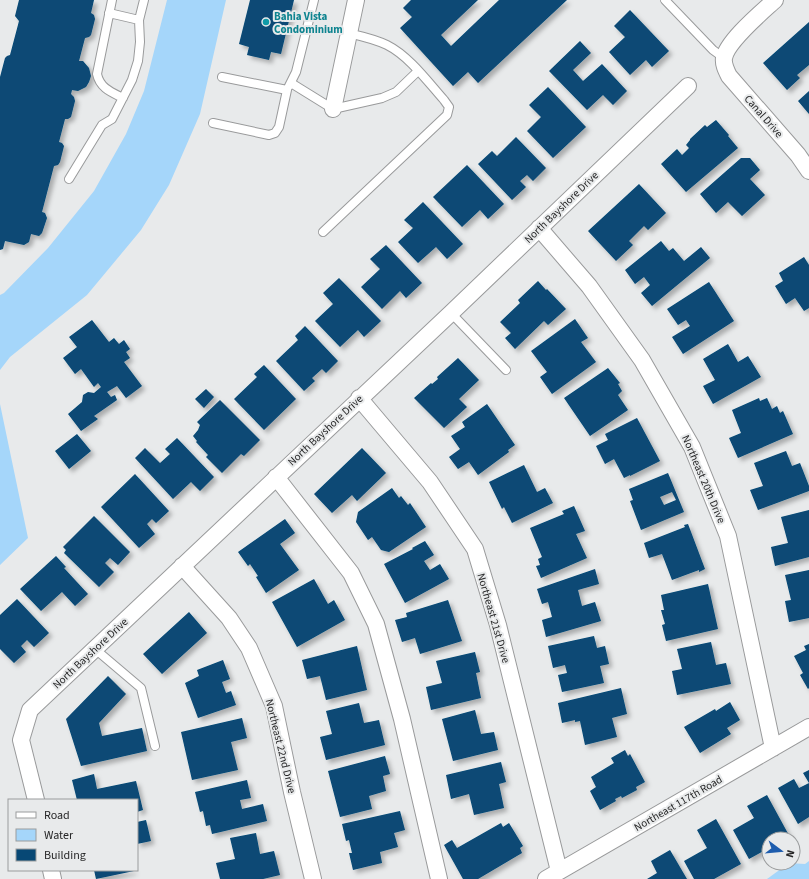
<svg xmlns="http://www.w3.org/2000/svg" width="809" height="879" viewBox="0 0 809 879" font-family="'Source Sans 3',sans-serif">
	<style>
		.water { fill: #a5d6fa }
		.building { fill: #074875; fill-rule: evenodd; filter: url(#shadow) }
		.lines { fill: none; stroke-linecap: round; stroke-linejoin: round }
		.lane-casing { stroke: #999a9b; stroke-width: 10 }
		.street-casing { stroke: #999a9b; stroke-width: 18 }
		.lane { stroke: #fff; stroke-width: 8 }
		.street { stroke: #fff; stroke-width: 16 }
		.culture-dot { fill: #0f9aa8; stroke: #e8eaeb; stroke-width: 1.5 }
		.labels { text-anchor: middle; stroke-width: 4; stroke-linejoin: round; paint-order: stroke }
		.culture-label { font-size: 11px; font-weight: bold; fill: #0d838f; stroke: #e8eaeb; text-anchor: start }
		.street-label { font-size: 11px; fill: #262627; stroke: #e8eaeb }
	</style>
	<defs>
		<filter id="shadow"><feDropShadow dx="3.5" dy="3.5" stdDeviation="2" flood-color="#0004"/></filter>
	</defs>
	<rect width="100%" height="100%" fill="#e8eaeb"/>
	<path class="water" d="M167,0H226L200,114L169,185L141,230L87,295L10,357L0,370V295L4,293L48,248L94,191L126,134L144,91Z
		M0,404L28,538L0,565Z
		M809,861V879H767L789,863L805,864Z"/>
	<path class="building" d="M19,0H94L91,13L94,15L95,19L91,35L89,37L85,38L79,61H83L89,68L91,76L89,82L86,87L78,91L72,90L71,94L74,97L75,101L71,117L68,119H65L59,142L62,143L64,146L60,162L58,165L54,166L42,212L45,213L47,218L42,233L39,236L31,234L29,242L24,245L5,241L3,249L0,250V77L5,58L7,56L10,55L19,21L15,16Z
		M250,0H294L281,54L271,52L269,60L247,55L249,47L239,44Z
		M411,0H478L441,35L451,46L499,0H567L478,83L468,72L453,86L400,28L412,17L403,8Z
		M630,10L669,51L652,67L646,60L630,75L609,52L625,37L614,26Z
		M809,22V65L797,75L800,78L787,90L763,63Z
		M580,41L591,53L573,70L583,81L602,64L627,91L613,105L603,95L587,110L549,71Z
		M548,87L586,127L553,158L527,131L541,117L529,105Z
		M809,91V114L798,101Z
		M716,120L729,135L728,136L738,148L686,192L661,164L677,149L682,155L689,148L686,145L690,140V139L705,125L707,127Z
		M516,137L546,168L533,181L527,175L520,181L526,187L512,200L478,164L492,151L497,156Z
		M741,158H750L760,170L750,179L765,195L742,216L728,202L716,213L700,194Z
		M467,165L504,204L488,219L480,210L462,227L433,197Z
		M639,184L666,213L648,230L644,226L629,241L633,245L616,261L588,231Z
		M423,202L463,244L447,259L436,247L418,263L398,242L413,228L404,220Z
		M661,241L669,251L673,248L684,261L701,247L710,258L652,306L641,293L650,285L644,277L635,284L625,270Z
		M386,245L422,283L406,298L400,291L382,309L361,287L380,269L370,259Z
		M804,257L809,265V308L804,311L795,298L786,304L775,286L783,281L779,273Z
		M339,278L381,321L364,337L358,330L340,347L315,321L333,304L323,293Z
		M538,281L546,290L547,289L566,309L548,325L544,321L515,349L505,338L511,333L500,322L520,303L518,300Z
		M709,282L734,321L683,354L672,337L690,326L686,320L678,325L667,309Z
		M575,319L588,338L581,342L596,362L552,394L540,377L547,372L531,351Z
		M92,320L109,342L114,338L119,344L124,340L130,349L126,352L130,358L124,362L142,386L126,398L117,386L107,392L111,397L115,395L117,400L94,416L98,419L81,431L68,414L82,402L83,395L88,392L94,393L101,387L98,383L94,387L81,369L75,374L63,358L77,347L69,337Z
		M305,326L338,361L326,373L322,369L312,378L315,381L304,391L276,361L298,340L295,336Z
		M728,344L738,362L748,356L761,377L713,404L703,386L715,380L703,359Z
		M458,358L479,380L459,399L467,407L444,428L414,398L431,383L432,384L438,379L437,377Z
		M264,365L296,399L264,430L234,399L257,377L254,374Z
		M608,368L620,383L618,384L622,391L618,395L628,410L590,436L564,398Z
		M206,389L214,397L204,408L195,399Z
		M759,398L760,401L767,398L772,409L777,406L780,413L783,411L793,434L738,458L729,438L741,433L732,410Z
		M220,400L260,440L244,456L241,454L222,473L206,457L208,455L196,442L197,441L193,436L198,430L200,425L197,422Z
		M487,404L515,445L508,450L509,452L478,475L469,462L458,469L449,457L460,449L451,436L465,427L462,422Z
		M637,418L660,461L630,476V475L624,478L614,459L605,464L596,446L608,440L605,434Z
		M77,434L91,451L69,469L55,451Z
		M177,438L214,477L200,491L191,482L173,499L135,458L145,448L160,463L170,454L165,449Z
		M362,448L386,473L357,501L352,495L332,513L314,494Z
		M786,451L792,466L800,463L809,486V491L758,510L750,490L763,486L754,463Z
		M524,465L537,492L545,488L553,503L512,523L504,507L502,509L489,482Z
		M668,473L684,512L641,530L630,501L633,500L629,489ZM672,492L676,500L664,505L660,497Z
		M135,474L169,511L156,523L152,519L147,524L155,534L139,548L101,507Z
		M392,488L399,498L401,496L408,505L410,503L426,527L389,552L381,550L372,537L368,540L356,522L358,512Z
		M574,506L585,531L576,534L587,558L541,578L536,566L540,565L538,559L542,557L530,528L564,514L562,511Z
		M809,510V557L775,566L771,547L788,543L781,517Z
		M94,516L130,552L118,565L110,558L105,563L114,572L99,587L64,553L66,550L63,547Z
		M285,519L295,533L280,544L299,570L266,593L256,577L258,576L250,564L248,566L238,552Z
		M688,524L705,569L699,572V570L672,580L662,554L649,558L644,543L685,527L684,525Z
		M425,541L434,555L424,561L430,570L440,564L449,579L405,603L384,564L413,549L412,548Z
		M56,556L66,567L64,568L88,594L75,606L62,592L41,611L20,589Z
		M595,569L599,584L578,590L582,606L595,602L601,621L546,637L542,620L552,617L548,602L542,604L537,589Z
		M809,570V618L789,622L785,601L791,600L785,575Z
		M314,579L328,604L334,600L345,620L297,647L272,602Z
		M708,584L718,629L666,641L662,625L665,624L661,610H664L661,595Z
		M17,599L49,633L34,647L27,640L21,646L26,652L14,663L0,649V615Z
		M448,600L462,641L420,654L415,638L402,642L395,620L407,617L406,613Z
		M189,612L207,633L162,674L143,654Z
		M594,636L597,648L605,646L609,664L600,666L604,683L562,692L558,675L567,673L565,665L553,668L548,646Z
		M711,642L716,665L726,663L731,684L677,695L672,671L682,669L677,649Z
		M809,644V688L808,689L800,675L803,673L794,656L806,650L804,646Z
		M357,646L367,690L326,700L320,676L307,679L302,660Z
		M475,652L480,672L476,673L481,698L431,710L426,687L442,683L436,661Z
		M223,660L230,679L222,682L226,693L231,691L236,705L198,718L185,683L199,676L197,670Z
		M108,676L126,694L99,723L102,736L142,728L147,751L81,766L66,719Z
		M621,688L627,714L612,718L617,737L585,745L580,721L575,722V720L562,723L558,703Z
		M730,702L740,720L727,728L731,734L700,753L684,727L715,709L716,711Z
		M359,703L364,723L379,720L385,745L326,760L320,737L332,734L326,711Z
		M475,710L481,734L494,732L498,750L453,761L442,719Z
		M242,718L247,738L231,742L238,770L192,780L181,732Z
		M625,750L628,756L630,754L645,782L636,787L637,790L622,798L621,796L615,799L616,801L600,810L590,791L596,787L591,777L614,763L611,758Z
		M385,756L390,774L383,776L386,791L369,796L372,809L340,817L328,771Z
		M501,762L506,782L499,784L504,808L474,815L469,794L451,799L446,775Z
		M809,770V817L798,824L778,788L794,779L799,788L809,783L803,773Z
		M94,774L97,789L136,781L143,810L137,812V800H77L72,780Z
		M247,780L251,798L240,800L242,809L263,804L267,821L212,834L210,825L206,826L203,811L200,812L195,792Z
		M767,795L791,839H769V848L749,859L733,830L754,818L747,806Z
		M400,811L405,830L394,833L398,847L380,852L382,863L353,870L349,853H352L349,840L346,841L342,824Z
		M716,819L741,864L714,879H694L684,861L707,848L697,830Z
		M146,820L151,841L137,844V822Z
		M501,823L503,827L509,823L523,846L520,848L522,853L478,879H463L444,845L452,840L457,848Z
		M256,833L260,854L274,851L280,875L263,879H220L216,863L235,859L230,838Z
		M670,850L687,879H647L657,873L651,861Z
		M94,870H133L134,871L96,879Z"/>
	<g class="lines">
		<defs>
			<path id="lane" d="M112,0L97,74C100,88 111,92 123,98
				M665,0L713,50L724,58
				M109,13L139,20
				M291,83L333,109L382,98L396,92L418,71
				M289,86L296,72L314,0
				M213,123L269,135L275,133L279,127L287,90L222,77
				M69,179L102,125L112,119L132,80L138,61L140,42L139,20L144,0
				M323,232L447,115L449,107L444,100C428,82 409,56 387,45C375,39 361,36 348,33
				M451,313L506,370
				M95,649L141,688L155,746"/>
			<path id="street" d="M775,0C762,12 727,41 724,58C723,64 726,70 729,76L798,155L809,171
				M333,109L356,0
				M539,228L589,286L642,360L692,447L728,536L773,748
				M359,398L430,482L475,549L498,625L559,871
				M276,477L351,573L376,624L402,719L439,879
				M182,566L229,618L249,648L274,706L292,792L313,879
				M36,800L21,740L30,710L451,313L688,86
				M51,870L53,879
				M546,879L809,727"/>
		</defs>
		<use href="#lane" class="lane-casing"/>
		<use href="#street" class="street-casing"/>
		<use href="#lane" class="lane"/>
		<use href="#street" class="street"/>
	</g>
	<circle class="culture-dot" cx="266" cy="22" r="4"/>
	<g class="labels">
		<g class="culture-label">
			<text x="274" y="20">Bahia Vista<tspan x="274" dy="13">Condominium</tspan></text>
		</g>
		<g class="street-label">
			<text transform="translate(764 116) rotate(49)" y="4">Canal Drive</text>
			<text transform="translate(561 207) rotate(-44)" y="4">North Bayshore Drive</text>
			<text transform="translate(325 430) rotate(-43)" y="4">North Bayshore Drive</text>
			<text transform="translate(704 479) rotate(67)" y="4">Northeast 20th Drive</text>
			<text transform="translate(494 618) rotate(74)" y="4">Northeast 21st Drive</text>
			<text transform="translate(90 653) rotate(-43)" y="4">North Bayshore Drive</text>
			<text transform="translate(281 746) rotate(76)" y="4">Northeast 22nd Drive</text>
			<text transform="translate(678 803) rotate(-30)" y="4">Northeast 117th Road</text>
		</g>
	</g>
	<rect x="8" y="799" width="130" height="72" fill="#e8eaeb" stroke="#9a9c9d"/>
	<rect x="16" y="812" width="20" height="6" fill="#ffffff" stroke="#9a9c9d"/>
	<text x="44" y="819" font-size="12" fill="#262627">Road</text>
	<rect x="16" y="829" width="20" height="12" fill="#a5d6fa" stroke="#9a9c9d"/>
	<text x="44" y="839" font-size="12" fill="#262627">Water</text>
	<rect x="16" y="849" width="20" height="12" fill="#074875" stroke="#9a9c9d"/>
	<text x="44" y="859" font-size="12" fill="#262627">Building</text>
	<g transform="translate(781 851) rotate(106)"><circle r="19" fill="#e8eaeb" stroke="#9a9c9d"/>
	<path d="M0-3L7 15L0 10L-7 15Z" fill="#1e5dae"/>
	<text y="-6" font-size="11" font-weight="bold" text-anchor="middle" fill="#262627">N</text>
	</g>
</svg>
